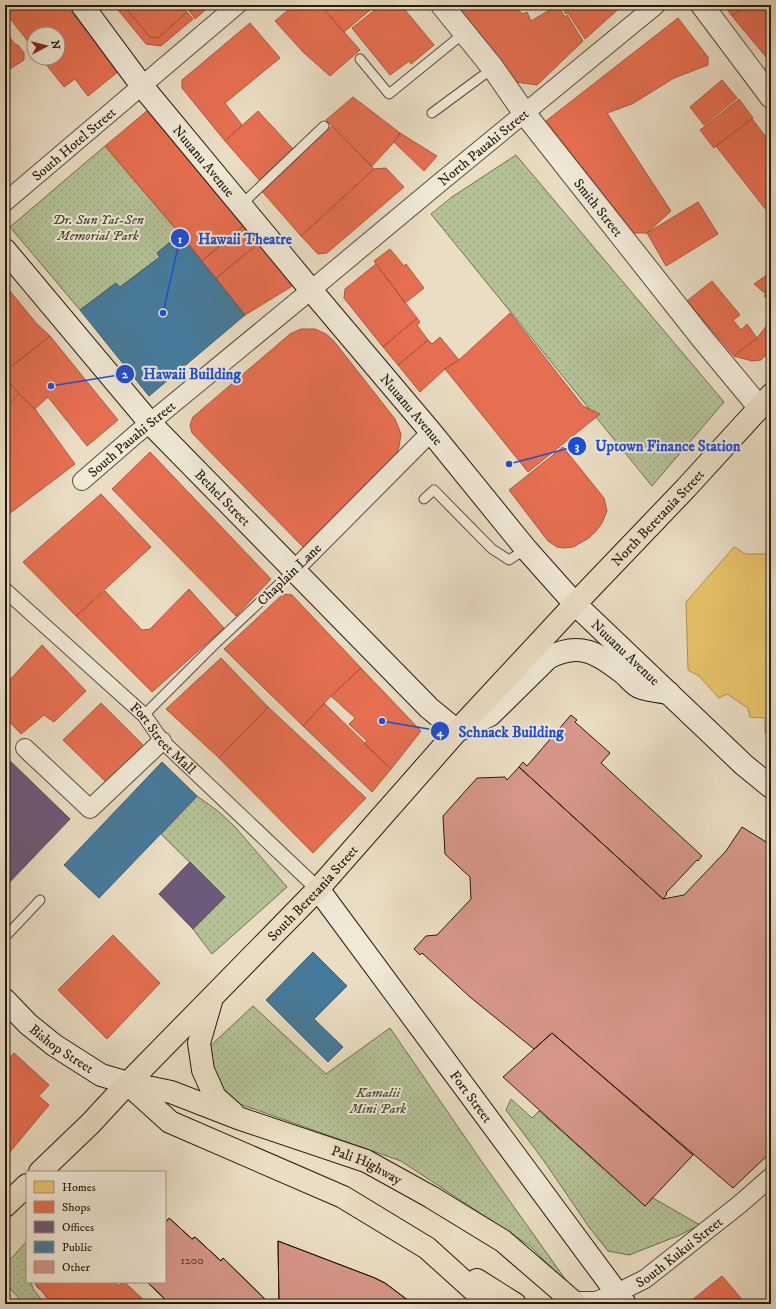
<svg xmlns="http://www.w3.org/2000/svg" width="776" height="1309" viewBox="0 0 776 1309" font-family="'IM FELL DW Pica',serif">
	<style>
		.park { fill: url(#park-dots); stroke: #6c6e54 }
		.homes { fill: #e9c46a; stroke: #ae914f }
		.shops { fill: #e76f51; stroke: #ad563e }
		.offices { fill: #6d597a; stroke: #57465a }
		.public { fill: #457b9d; stroke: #3b5e73 }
		.building { fill: #d69688; stroke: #251a11 }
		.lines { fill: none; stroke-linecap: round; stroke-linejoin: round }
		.service-casing { stroke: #564b3e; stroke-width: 11 }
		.pedestrian-casing { stroke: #564b3e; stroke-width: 16 }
		.minor-casing { stroke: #564b3e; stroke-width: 20 }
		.tertiary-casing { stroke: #564b3e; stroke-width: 24 }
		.secondary-casing { stroke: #251a11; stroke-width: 24 }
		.primary-casing { stroke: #251a11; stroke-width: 24 }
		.service { stroke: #f1e9d8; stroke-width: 9 }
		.pedestrian { stroke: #f1e9d8; stroke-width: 14 }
		.minor { stroke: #f1e9d8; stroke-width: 18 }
		.tertiary { stroke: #f1e9d8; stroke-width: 22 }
		.secondary { stroke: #f1e9d8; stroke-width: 22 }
		.primary { stroke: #eaddc3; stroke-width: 22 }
		.labels { text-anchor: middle; stroke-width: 4; stroke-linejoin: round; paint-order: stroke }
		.number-label { font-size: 12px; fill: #51392f }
		.street-label { font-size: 14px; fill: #251a11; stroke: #f1e9d8 }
		.park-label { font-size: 14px; font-style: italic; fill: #504c39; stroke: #f1e9d8 }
		.leader { fill: none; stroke: #1d4ed8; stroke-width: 1.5 }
		.callout-dot { fill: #1d4ed8; stroke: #f1e9d8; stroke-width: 1.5 }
		.mark-label { font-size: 12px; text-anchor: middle; font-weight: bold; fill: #fff }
		.callout-label { font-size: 15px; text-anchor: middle; font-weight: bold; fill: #1d4ed8; stroke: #f1e9d8; stroke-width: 4; stroke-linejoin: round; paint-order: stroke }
	</style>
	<defs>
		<pattern id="park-dots" width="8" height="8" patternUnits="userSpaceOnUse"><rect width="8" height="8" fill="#b4c296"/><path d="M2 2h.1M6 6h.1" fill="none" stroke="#9ba680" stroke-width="1.8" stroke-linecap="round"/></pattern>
	</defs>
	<rect width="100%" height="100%" fill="#eaddc3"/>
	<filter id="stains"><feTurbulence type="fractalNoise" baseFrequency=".005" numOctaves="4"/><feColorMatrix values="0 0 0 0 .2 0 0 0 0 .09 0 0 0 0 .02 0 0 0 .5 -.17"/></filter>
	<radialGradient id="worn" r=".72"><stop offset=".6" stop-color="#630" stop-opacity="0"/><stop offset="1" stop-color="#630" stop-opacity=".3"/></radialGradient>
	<path class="park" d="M105,146L180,234L157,253L160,257L120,287L116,283L80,310L10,227Z
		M516,155L724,402L652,486L431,214L452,197Z
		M197,796L218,811L235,827L287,887L212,954L193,929L225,897L161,834Z
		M253,1006L326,1074L390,1028L482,1162L568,1283L567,1284L530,1246L401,1161L220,1097L208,1048Z
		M511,1099L532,1118L539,1111L645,1206L653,1198L700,1225L680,1235L629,1255L608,1251L589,1227L544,1161L506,1110Z
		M27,1241L26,1267L27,1282H31L33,1289L45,1304H24L8,1286L9,1261Z"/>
	<path class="homes" d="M734,547L746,554H771V734L765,733V718L750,717L748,708L727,694L719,698L699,676L688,670L686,602Z"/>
	<path class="shops" d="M5,5H66L119,71L88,96L75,79L64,87L41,58H58V34H34V49L5,12Z
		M114,5H123L150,37L158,38L187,12L193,19L161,46L146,44Z
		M123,5H181L187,12L158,38L150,37Z
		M184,5H199L190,12Z
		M199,5H211L195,19L190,12Z
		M294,5H320L360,50L330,76L303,52L275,21Z
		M320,5H376L344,32Z
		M381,5H401L434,45L411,64L409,61L390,75L352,28Z
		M456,5H515L522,14L527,12L531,21L558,5L565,17L567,15L583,41L537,85L516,82L455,6Z
		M561,5H623L585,39L568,13L566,14Z
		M724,5H746L732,16Z
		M746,5H771V63L732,16Z
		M678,18L708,57V65L674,78L632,104L607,113L671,211L647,233H634L546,121Z
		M250,23L280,58L225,103L242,125L225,141L182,88V80Z
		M5,32L16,45H18L24,53V60L5,72Z
		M722,80L737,98L704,125L690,107Z
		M353,97L400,133L394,142L372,166L326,120Z
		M739,99L753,118L716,146L714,148L700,130Z
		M148,110L244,225L201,262L180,234L105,146Z
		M258,111L295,151L261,182L225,141Z
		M752,119L771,143V208L767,211L716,146Z
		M332,126L374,169L301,236L260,189L297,155Z
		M400,133L437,156L424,171L394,142Z
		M386,168L404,187L327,253L318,254L301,236L374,169Z
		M698,202L718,234L666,266L647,233Z
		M244,225L259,243L215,279L201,262Z
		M259,243L294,285L245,315L215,279Z
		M390,249L404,266L406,264L424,288L405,303L374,261Z
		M376,264L417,318L383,347L344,298L345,289Z
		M771,272V303L764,296L766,294L754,284Z
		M712,281L740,315L733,320L741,330L747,324L757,338L734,356L687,301Z
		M5,285L36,323L50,336L19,361L9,367L5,362Z
		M510,313L583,406L600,414L528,472L445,369L459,360Z
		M417,318L420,322L417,325L428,340L398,365L383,347Z
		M771,320V350L761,360L752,361L734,356L757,338Z
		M301,329H315L326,334L333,340L395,419L401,434L399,447L395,458L305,549L192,433L190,425L193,417L290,334Z
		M50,336L118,420L87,446L48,397L35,409L19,394L5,377V371Z
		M440,337L459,360L445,369L420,392L398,365L428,340L432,344Z
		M5,362L9,367L5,370Z
		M5,377L19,394L5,408Z
		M19,394L35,409L75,464L5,517V408Z
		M563,447L604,498L607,511L602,523L596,531L589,538L573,547L564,548L557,547L548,541L509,490Z
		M150,452L271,579L236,616L112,489Z
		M101,494L151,547L76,616L23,562Z
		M189,589L224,628L152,692L76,616L105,591L142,630L150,629Z
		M283,594L292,595L361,668L331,696L303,726L224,649Z
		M42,645L86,691L54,722L44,715L21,734L5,717V685Z
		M221,658L268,707L219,758L166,709Z
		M361,668L421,731L391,769L364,744L367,741L349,724L355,718L331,696Z
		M101,703L145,747L111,787L63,740Z
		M324,703L391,769L372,792L303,726Z
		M268,707L366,798L313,853L219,758Z
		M113,935L160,983L107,1039L58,990Z
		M14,1053L49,1085L39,1096L49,1105L5,1158V1063Z
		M722,1276L746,1304H687Z
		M35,1282H114L119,1286L122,1282H124L148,1304H52L41,1290L37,1287Z
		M35,1282H114L119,1286L122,1282H124L148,1304H52L41,1290L37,1287Z"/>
	<path class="offices" d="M5,756L70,819L5,887Z
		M190,862L225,897L193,929L159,894Z"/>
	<path class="public" d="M180,234L245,315L149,396L80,310L116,283L120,287L160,257L157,253Z
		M162,762L197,796L99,898L64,865Z
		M313,952L347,986L314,1019L343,1047L328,1062L266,1000Z"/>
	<path class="building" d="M571,715L577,720L575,722L610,753L601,763L702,856L698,861L697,860L666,893L667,894L663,899L519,767L523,762L527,766Z
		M519,767L663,899L684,895L726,851L742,827L771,845V1152L733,1188L552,1033L534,1049L470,997L422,953L420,955L414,949L426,936L437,935L471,899L470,877L445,854L443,816L477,778L505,777L507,780Z
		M552,1033L693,1155L645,1206L503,1077Z
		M169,1218L192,1239L195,1237L221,1261L223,1258L270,1304H170L147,1282H165V1223Z
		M169,1218L192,1239L195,1237L221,1261L223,1258L270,1304H170L147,1282H165V1223Z
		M278,1241L375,1278L385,1283L413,1304H279Z
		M278,1241L375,1278L385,1283L413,1304H279Z"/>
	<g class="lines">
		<defs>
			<path id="service" d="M360,59L389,94L464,33
				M432,113L493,68
				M241,205L324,126
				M424,499L434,490L492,549L509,560L526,549
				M144,715L214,645L294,570
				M5,937L40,900"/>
			<g id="pedestrian">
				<path id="s1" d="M5,590L144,715L162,741L318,889"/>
			</g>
			<g id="minor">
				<path id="s2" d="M5,202L237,5"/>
				<path id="s3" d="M82,481L135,435L311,290L437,185L656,5"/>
				<path d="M294,570L431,432"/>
				<path d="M25,748L90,809L162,741"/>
				<path id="s4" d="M574,1301H596L617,1293L645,1279L740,1204L771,1177"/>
			</g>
			<g id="tertiary">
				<path id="s5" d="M442,5L493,68L525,114L701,337L759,407"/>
				<path d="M702,5L771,97"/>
			</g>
			<g id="secondary">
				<path id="s6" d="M82,5L142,86L311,290L431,432L526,549L575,604L744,765L771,787"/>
				<path id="s7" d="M5,250L150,423L429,708L457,731L490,715L548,658C579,641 598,653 623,673C628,677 633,684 639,687C645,690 662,692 669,693"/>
				<path id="s8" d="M318,889L625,1304"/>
				<path id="s9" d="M5,1000L28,1024L54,1045L101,1075L128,1083"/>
			</g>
			<g id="primary">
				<path d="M212,998L199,1043L203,1070L215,1097L233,1113"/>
				<path id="s10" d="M128,1083L171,1092L238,1118L366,1161L431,1197L503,1241L576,1304"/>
				<path d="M128,1084L170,1122L343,1197L427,1248L489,1304"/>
				<path id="s11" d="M40,1172L91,1123L128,1083L318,889L457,731L575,604L686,488L771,395"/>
				<path d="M5,1206L27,1185"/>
				<path d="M477,1280L515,1304"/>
			</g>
		</defs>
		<use href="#service" class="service-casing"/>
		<use href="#pedestrian" class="pedestrian-casing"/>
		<use href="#minor" class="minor-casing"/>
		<use href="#tertiary" class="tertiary-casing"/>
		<use href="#secondary" class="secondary-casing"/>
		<use href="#primary" class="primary-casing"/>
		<use href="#service" class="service"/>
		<use href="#pedestrian" class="pedestrian"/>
		<use href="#minor" class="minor"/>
		<use href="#tertiary" class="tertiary"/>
		<use href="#secondary" class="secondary"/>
		<use href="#primary" class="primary"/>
	</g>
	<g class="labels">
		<g class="number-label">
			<text x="192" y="1264">1200</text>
		</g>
		<g class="street-label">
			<text dy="5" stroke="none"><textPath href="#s2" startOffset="90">South Hotel Street</textPath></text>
			<text dy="5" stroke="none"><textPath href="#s3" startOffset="522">North Pauahi Street</textPath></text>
			<text dy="5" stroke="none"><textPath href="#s6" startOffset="198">Nuuanu Avenue</textPath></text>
			<text dy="5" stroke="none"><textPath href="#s5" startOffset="256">Smith Street</textPath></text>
			<text dy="5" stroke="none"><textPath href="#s6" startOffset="522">Nuuanu Avenue</textPath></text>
			<text dy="5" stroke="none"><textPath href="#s3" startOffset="65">South Pauahi Street</textPath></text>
			<text dy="5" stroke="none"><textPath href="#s7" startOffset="330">Bethel Street</textPath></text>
			<text dy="5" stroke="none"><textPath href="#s11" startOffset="900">North Beretania Street</textPath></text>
			<text transform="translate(289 574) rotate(-44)" y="5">Chaplain Lane</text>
			<text dy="5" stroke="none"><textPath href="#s6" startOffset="846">Nuuanu Avenue</textPath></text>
			<text dy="5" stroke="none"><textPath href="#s1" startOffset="217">Fort Street Mall</textPath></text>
			<text dy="5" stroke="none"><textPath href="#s11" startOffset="390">South Beretania Street</textPath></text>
			<text dy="5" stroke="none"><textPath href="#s9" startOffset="75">Bishop Street</textPath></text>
			<text dy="5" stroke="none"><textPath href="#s8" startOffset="258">Fort Street</textPath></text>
			<text dy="5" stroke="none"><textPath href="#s10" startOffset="253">Pali Highway</textPath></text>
			<text dy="5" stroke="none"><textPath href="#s4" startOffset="119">South Kukui Street</textPath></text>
		</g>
		<g class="park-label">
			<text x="98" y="224">Dr. Sun Yat-Sen<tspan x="98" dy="16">Memorial Park</tspan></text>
			<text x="378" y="1097">Kamalii<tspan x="378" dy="16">Mini Park</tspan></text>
		</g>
	</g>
	<path class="leader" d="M163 313L180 238M51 386L125 374M509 464L577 446M382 721L440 731"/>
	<g class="callout-dot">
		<circle cx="163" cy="313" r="4"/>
		<circle cx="51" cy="386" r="4"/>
		<circle cx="509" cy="464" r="4"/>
		<circle cx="382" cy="721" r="4"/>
		<circle cx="180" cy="238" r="10"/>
		<circle cx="125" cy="374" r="10"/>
		<circle cx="577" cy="446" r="10"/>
		<circle cx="440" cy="731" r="10"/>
	</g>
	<g class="mark-label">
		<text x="180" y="243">1</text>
		<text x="125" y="378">2</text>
		<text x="577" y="450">3</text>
		<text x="440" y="736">4</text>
	</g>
	<g class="callout-label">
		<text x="245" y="244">Hawaii Theatre</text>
		<text x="192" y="379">Hawaii Building</text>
		<text x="668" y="451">Uptown Finance Station</text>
		<text x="511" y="737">Schnack Building</text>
	</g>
	<rect width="776" height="1309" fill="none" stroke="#eaddc3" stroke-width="20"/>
	<rect x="6" y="6" width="764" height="1297" fill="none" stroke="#251a11" stroke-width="2"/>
	<rect x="10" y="10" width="756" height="1289" fill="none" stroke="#251a11"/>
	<rect x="26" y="1171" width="140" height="112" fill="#f1e9d8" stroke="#9f9688"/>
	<rect x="34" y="1181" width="20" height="12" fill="#e9c46a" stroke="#9f9688"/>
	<text x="62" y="1191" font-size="12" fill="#251a11">Homes</text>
	<rect x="34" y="1201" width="20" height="12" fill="#e76f51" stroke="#9f9688"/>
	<text x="62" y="1211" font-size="12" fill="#251a11">Shops</text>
	<rect x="34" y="1221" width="20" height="12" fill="#6d597a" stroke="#9f9688"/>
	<text x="62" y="1231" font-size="12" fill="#251a11">Offices</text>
	<rect x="34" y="1241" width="20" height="12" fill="#457b9d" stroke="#9f9688"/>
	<text x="62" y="1251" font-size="12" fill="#251a11">Public</text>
	<rect x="34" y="1261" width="20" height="12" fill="#d69688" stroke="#9f9688"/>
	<text x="62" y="1271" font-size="12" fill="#251a11">Other</text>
	<g transform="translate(46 46) rotate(83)"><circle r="19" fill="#f1e9d8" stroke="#9f9688"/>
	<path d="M0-3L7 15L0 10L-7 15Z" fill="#8f2418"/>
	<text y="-6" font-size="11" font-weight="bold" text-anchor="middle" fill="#251a11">N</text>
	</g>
	<rect width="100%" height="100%" filter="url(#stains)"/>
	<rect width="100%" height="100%" fill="url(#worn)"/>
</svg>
